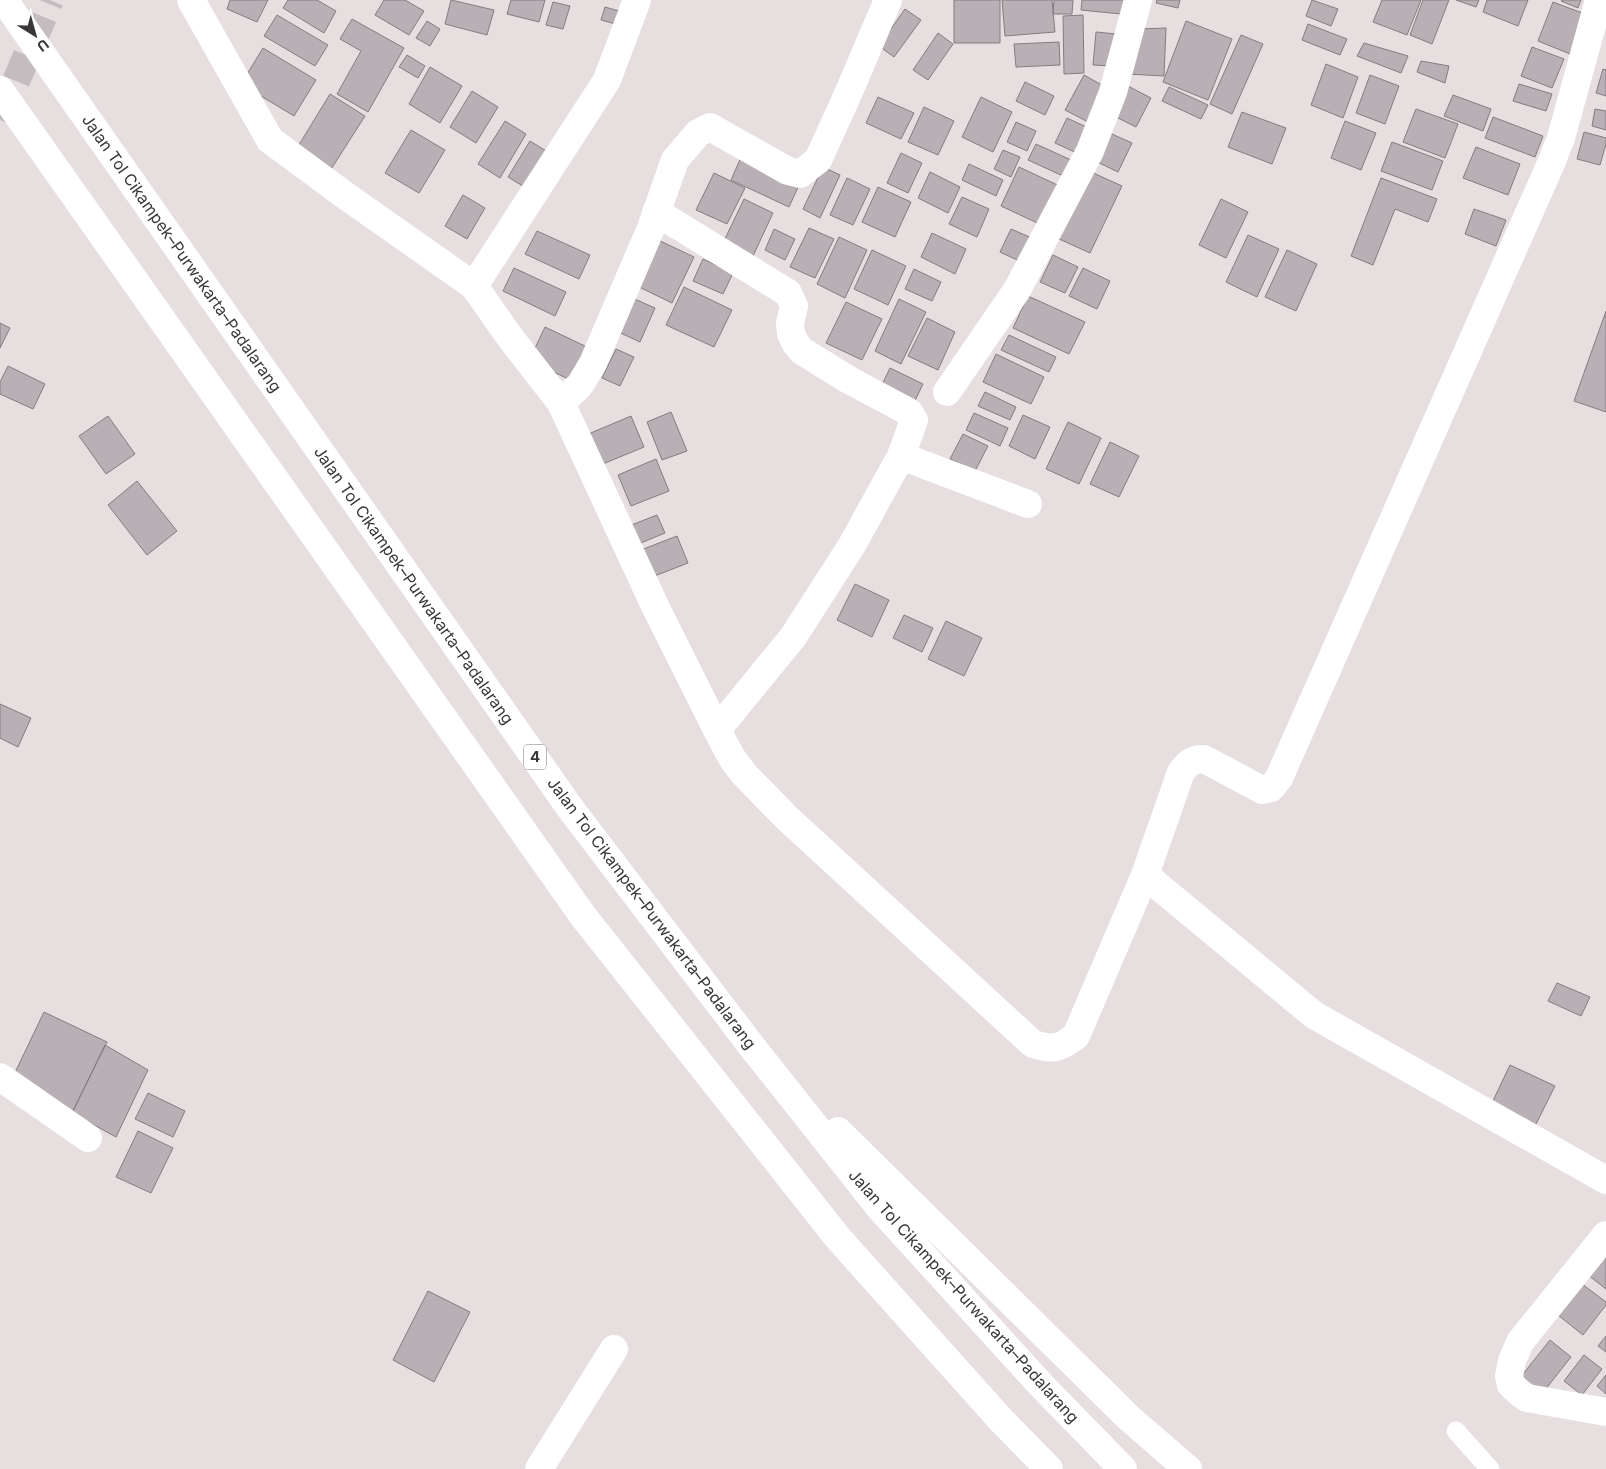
<svg xmlns="http://www.w3.org/2000/svg" width="1606" height="1469" viewBox="0 0 1606 1469" font-family="Inter,sans-serif">
	<style>
		.building { fill: #b8b0b5; stroke: #837c80 }
		.lines { fill: none; stroke-linecap: round; stroke-linejoin: round }
		.street-tunnel { stroke: #c4bcbe; stroke-width: 28; stroke-dasharray: 28 14; stroke-linecap: butt }
		.lane { stroke: #fff; stroke-width: 19 }
		.street { stroke: #fff; stroke-width: 28 }
		.highway { stroke: #fff; stroke-width: 28 }
		.labels { text-anchor: middle; stroke-width: 4; stroke-linejoin: round; paint-order: stroke }
		.shield { fill: #fff; stroke: #757273; stroke-width: 1 }
		.shield-label { font-size: 15px; font-weight: bold; fill: #3a3637 }
		.street-label { font-size: 16px; fill: #3a3637; stroke: #fff }
	</style>
	<rect width="100%" height="100%" fill="#e7dee0"/>
	<path class="building" d="M230,0H268L257,22L227,9Z
		M288,0H317L336,11L324,33L283,8Z
		M384,0H405L424,11L409,35L375,15Z
		M451,0L494,10L487,35L445,24Z
		M511,0H545L539,22L507,14Z
		M954,0H1000V43H954Z
		M1002,0H1052L1055,32L1005,36Z
		M1054,0H1073L1072,14H1053Z
		M1082,0H1133L1131,15L1081,10Z
		M1157,0H1180L1178,8L1156,3Z
		M1312,0L1338,9L1331,26L1306,16Z
		M1382,0H1421L1407,35L1373,22Z
		M1423,0H1449L1432,44L1410,35Z
		M1456,0H1479L1476,7Z
		M1487,0H1528L1518,26L1483,12Z
		M1562,0H1581L1578,8L1561,1Z
		M553,2L570,6L563,29L546,25Z
		M1553,2L1585,14L1570,54L1538,41Z
		M605,7L626,13L623,26L601,20Z
		M905,9L921,20L894,57L879,46Z
		M277,15L328,45L315,66L264,36Z
		M1083,15L1084,73L1064,74L1063,16Z
		M352,19L404,48L368,112L337,94L361,51L340,39Z
		M427,21L440,29L430,46L416,38Z
		M1186,21L1232,39L1208,100L1163,82Z
		M1308,24L1347,39L1340,55L1302,40Z
		M1166,28L1164,76L1128,74L1137,29Z
		M1096,32L1117,34L1114,66L1093,65Z
		M938,33L953,44L928,80L913,70Z
		M1241,35L1263,44L1232,114L1210,104Z
		M1059,42L1060,65L1016,67L1014,44Z
		M1364,43L1408,56L1401,73L1357,56Z
		M1532,47L1564,59L1552,88L1521,76Z
		M263,48L316,80L294,116L241,84Z
		M407,55L425,66L418,78L399,67Z
		M1421,61L1449,66L1445,83L1417,72Z
		M1326,64L1358,77L1343,118L1311,105Z
		M430,67L462,86L440,123L409,104Z
		M1603,69L1606,70V96L1596,93Z
		M1084,75L1109,89L1090,123L1065,110Z
		M1370,75L1399,86L1385,124L1356,113Z
		M1025,82L1054,96L1045,115L1016,101Z
		M1124,84L1151,98L1136,127L1108,113Z
		M1519,84L1552,94L1546,111L1513,101Z
		M1169,87L1208,105L1201,119L1162,101Z
		M472,91L498,107L476,143L450,127Z
		M330,94L365,116L328,174L294,153Z
		M1453,95L1491,109L1483,131L1444,116Z
		M878,97L914,113L901,139L866,123Z
		M981,97L1012,112L993,152L962,137Z
		M924,107L954,121L938,155L908,142Z
		M1416,109L1458,124L1445,158L1403,142Z
		M1595,109L1606,111V130L1592,126Z
		M1242,112L1286,128L1272,164L1228,147Z
		M1493,117L1543,136L1535,157L1485,138Z
		M1067,118L1093,130L1081,155L1055,143Z
		M505,121L526,134L500,178L478,164Z
		M1345,121L1376,133L1361,170L1331,158Z
		M1016,122L1036,131L1027,151L1007,142Z
		M411,130L445,150L419,193L385,173Z
		M1103,130L1132,143L1118,172L1089,158Z
		M1584,132L1606,138V144L1600,165L1577,159Z
		M530,141L556,157L534,193L508,177Z
		M1392,142L1443,161L1432,190L1381,171Z
		M1036,144L1071,160L1063,176L1028,160Z
		M1476,147L1520,164L1508,195L1463,178Z
		M1003,150L1020,157L1011,177L994,169Z
		M901,153L922,163L908,193L887,183Z
		M742,155L800,183L789,207L731,180Z
		M969,164L1003,180L996,196L962,180Z
		M823,167L840,175L820,218L803,209Z
		M1019,167L1066,189L1048,228L1001,206Z
		M930,172L960,187L948,213L918,198Z
		M1091,172L1122,186L1090,253L1059,239Z
		M714,173L745,188L727,224L696,210Z
		M847,178L870,189L853,225L830,215Z
		M1381,178L1437,199L1428,222L1395,209L1373,265L1351,256Z
		M878,187L911,202L895,237L862,222Z
		M463,195L485,208L467,239L445,226Z
		M962,197L989,209L977,237L949,224Z
		M744,199L773,213L753,256L723,243Z
		M1221,199L1248,212L1226,258L1199,245Z
		M1474,209L1506,220L1496,246L1465,234Z
		M809,228L834,239L815,278L790,267Z
		M774,229L795,239L785,260L765,250Z
		M1011,229L1039,241L1028,265L1000,252Z
		M537,231L590,255L579,279L525,254Z
		M932,233L966,249L955,274L921,257Z
		M1248,235L1279,249L1257,297L1226,282Z
		M839,237L867,250L845,298L817,284Z
		M656,239L694,257L672,303L635,285Z
		M872,250L906,266L888,305L854,289Z
		M1287,250L1317,264L1296,311L1265,297Z
		M1053,255L1078,267L1065,293L1040,282Z
		M703,259L733,273L723,294L693,281Z
		M514,268L566,292L555,316L503,291Z
		M1083,268L1110,281L1097,309L1069,296Z
		M914,269L941,282L932,301L905,289Z
		M684,287L732,310L714,347L666,325Z
		M1028,296L1085,322L1069,354L1013,328Z
		M630,297L655,308L640,342L614,330Z
		M899,299L926,312L901,364L875,351Z
		M846,302L882,319L862,360L826,343Z
		M1606,311V412L1574,401Z
		M927,318L955,332L938,370L908,356Z
		M0,323L10,328L0,348Z
		M545,327L589,348L573,381L529,361Z
		M1009,335L1056,357L1049,372L1001,350Z
		M616,349L634,357L620,386L602,378Z
		M996,354L1044,377L1031,404L983,382Z
		M8,366L45,384L33,409L0,394V382Z
		M890,368L923,384L911,409L878,393Z
		M985,392L1016,407L1010,420L978,406Z
		M671,412L687,451L662,460L647,422Z
		M974,413L1008,428L1000,446L966,430Z
		M1023,415L1050,427L1035,459L1009,446Z
		M108,416L135,454L106,474L79,436Z
		M631,416L644,447L598,466L586,435Z
		M1068,422L1101,438L1079,484L1046,469Z
		M963,434L988,446L975,471L950,459Z
		M1110,442L1139,456L1119,497L1090,484Z
		M656,459L669,491L631,506L618,475Z
		M137,481L177,531L147,555L108,505Z
		M657,515L665,533L636,545L629,526Z
		M677,536L688,563L652,577L641,550Z
		M855,584L889,600L872,637L837,620Z
		M904,615L933,628L922,652L893,638Z
		M946,621L982,638L964,676L928,659Z
		M0,704L31,718L18,747L0,738Z
		M1557,983L1590,997L1581,1016L1548,1001Z
		M44,1012L107,1042L72,1113L10,1083Z
		M105,1045L148,1070L116,1137L72,1113Z
		M1510,1065L1555,1086L1535,1126L1491,1105Z
		M148,1093L185,1111L173,1137L135,1119Z
		M138,1131L173,1148L151,1193L116,1177Z
		M1606,1252V1289L1588,1275Z
		M1582,1284L1606,1302V1305L1583,1335L1558,1315Z
		M428,1291L470,1312L434,1382L393,1360Z
		M1606,1336V1352L1598,1346Z
		M1550,1340L1571,1357L1541,1395L1519,1379Z
		M1584,1355L1602,1369L1582,1395L1564,1381Z
		M1606,1375V1394L1597,1386Z"/>
	<g class="lines">
		<path class="street-tunnel" d="M0,120L50,0"/>
		<path class="lane" d="M1456,1431L1490,1469"/>
		<path class="street" d="M191,0L270,140L346,196L474,286L509,336L561,403L655,606L717,730L732,758L744,774L788,819L1033,1044C1053,1050 1059,1049 1076,1036L1145,875L1181,772C1188,763 1192,759 1204,759L1262,790L1271,788L1279,778L1552,161L1561,138L1599,0
			M656,212L788,293L794,306L790,323L791,334L796,344L802,351L849,380L909,412L914,420L901,456L852,545L793,637L717,730
			M474,286L607,80L637,0
			M947,392L1017,290L1090,151L1113,92L1138,0
			M561,403L580,385L593,363L651,228L675,160L698,133L710,127L788,171L800,174L818,160L848,94L888,0
			M901,456L1028,504
			M1145,875L1314,1015L1606,1180
			M0,1077L88,1138
			M1606,1235L1520,1342L1512,1361L1509,1376L1511,1385L1520,1393L1527,1398L1606,1412
			M539,1469L614,1349"/>
		<path class="highway" d="M4,0L570,808L753,1048L880,1208L1041,1385L1123,1469
			M0,90L583,916L838,1238L1001,1420L1049,1469
			M838,1131L1129,1418L1188,1469"/>
	</g>
	<g class="labels">
		<rect class="shield" x="524" y="744.5" width="22" height="25" rx="4"/>
		<g class="shield-label">
			<text x="535" y="762">4</text>
		</g>
		<g class="street-label">
			<text transform="translate(182 253) rotate(55)" y="6">Jalan Tol Cikampek–Purwakarta–Padalarang</text>
			<text transform="translate(414 585) rotate(55)" y="6">Jalan Tol Cikampek–Purwakarta–Padalarang</text>
			<text transform="translate(652 913) rotate(53)" y="6">Jalan Tol Cikampek–Purwakarta–Padalarang</text>
			<text transform="translate(964 1296) rotate(48)" y="6">Jalan Tol Cikampek–Purwakarta–Padalarang</text>
		</g>
	</g>
	<g transform="translate(35 35) rotate(143)" stroke="#ffffff" stroke-width="4" paint-order="stroke">
	<path d="M0-4L9 19L0 12L-9 19Z" fill="#3a3637"/>
	<text y="-8" font-size="14" font-weight="bold" text-anchor="middle" fill="#3a3637">U</text>
	</g>
</svg>
